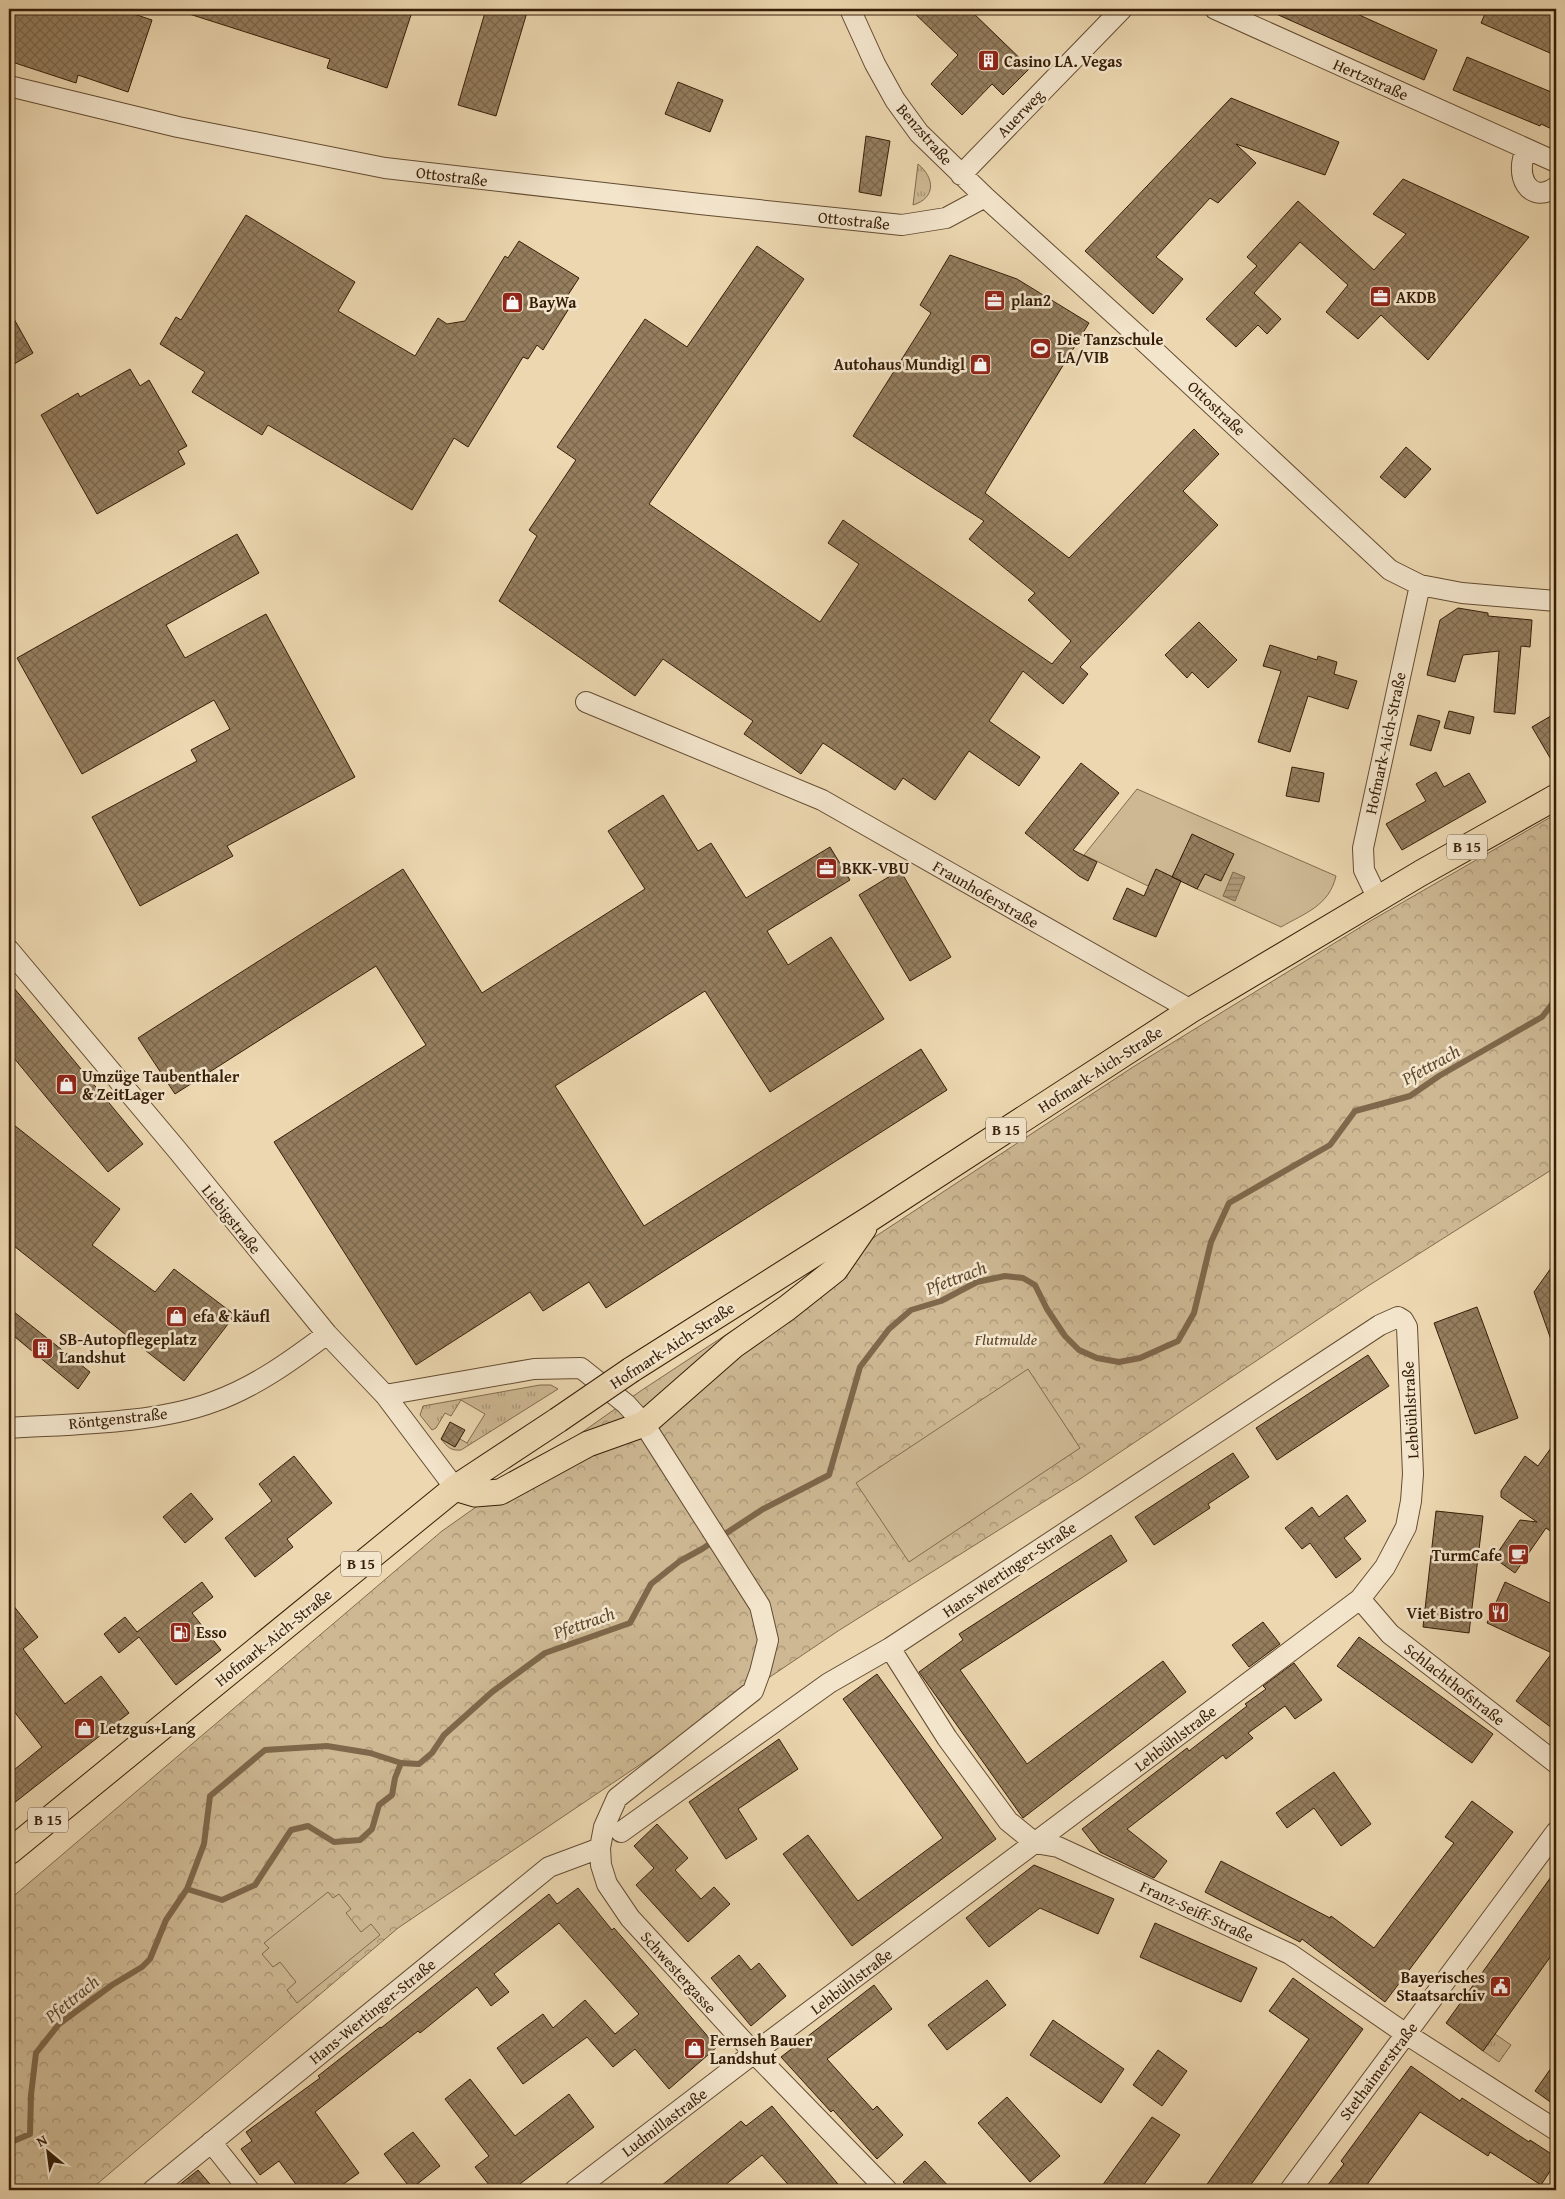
<svg xmlns="http://www.w3.org/2000/svg" width="1565" height="2199" viewBox="0 0 1565 2199" font-family="'Gentium Book Plus',serif">
	<style>
		.grass { fill: url(#grass-tufts); stroke: #826b4d }
		.park { fill: url(#park-crowns); stroke: #826b4d }
		.garden { fill: #cdb893; stroke: #826b4d }
		.water { fill: url(#water-rules); stroke: #7e674a }
		.lines { fill: none; stroke-linecap: round; stroke-linejoin: round }
		.stream { stroke: #7e674a; stroke-width: 6 }
		.building { fill: url(#building-cross-hatch); stroke: #361e07 }
		.minor-casing { stroke: #644c31; stroke-width: 22 }
		.major-casing { stroke: #361e07; stroke-width: 27 }
		.minor { stroke: #f3e5cc; stroke-width: 20 }
		.major { stroke: #ecd7b0; stroke-width: 25 }
		.major-bridge-casing { stroke: #361e07; stroke-width: 27; stroke-linecap: butt }
		.major-bridge { stroke: #ecd7b0; stroke-width: 25 }
		.labels { text-anchor: middle; stroke-width: 5; stroke-linejoin: round; paint-order: stroke }
		.shield { fill: #f3e5cc; stroke: #6f5a42; stroke-width: 1 }
		.shield-label { font-size: 15px; font-weight: bold; fill: #361e07 }
		.poi-label { font-size: 16px; font-weight: bold; fill: #361e07; stroke: #f3e5cc; text-anchor: start }
		.street-label { font-size: 16px; fill: #361e07; stroke: #f3e5cc }
		.park-label { font-size: 16px; font-style: italic; fill: #5c442a; stroke: #f3e5cc }
		.water-label { font-size: 18px; font-style: italic; fill: #60492e; stroke: #f3e5cc }
	</style>
	<defs>
		<pattern id="grass-tufts" width="24" height="20" patternUnits="userSpaceOnUse" patternTransform="scale(1.25)"><rect width="24" height="20" fill="#cdb893"/><path d="M3 7l-1-3M5 7V3M7 7l1-3M15 17l-1-3M17 17v-4M19 17l1-3" fill="none" stroke="#a79576"/></pattern>
		<pattern id="park-crowns" width="20" height="18" patternUnits="userSpaceOnUse" patternTransform="scale(1.25)"><rect width="20" height="18" fill="#cdb893"/><path d="M2 6a3 3 0 1 1 6 0M12 15a3 3 0 1 1 6 0" fill="none" stroke="#a79576"/></pattern>
		<pattern id="water-rules" width="6" height="5" patternUnits="userSpaceOnUse" patternTransform="scale(1.25)"><rect width="6" height="5" fill="#ae9877"/><path d="M0 2.5h6" fill="none" stroke="#8e7b60"/></pattern>
		<pattern id="building-cross-hatch" width="8" height="8" patternUnits="userSpaceOnUse" patternTransform="scale(1.25)"><rect width="8" height="8" fill="#957e5f"/><path d="M0 0l8 8M0 8l8-8" fill="none" stroke="#7a674c"/></pattern>
	</defs>
	<rect width="100%" height="100%" fill="#ecd7b0"/>
	<filter id="stains"><feTurbulence type="fractalNoise" baseFrequency=".004" numOctaves="4"/><feColorMatrix values="0 0 0 0 .2 0 0 0 0 .09 0 0 0 0 .02 0 0 0 .5 -.17"/></filter>
	<radialGradient id="worn" r=".72"><stop offset=".6" stop-color="#630" stop-opacity="0"/><stop offset="1" stop-color="#630" stop-opacity=".3"/></radialGradient>
	<path class="grass" d="M918,164C935,178 936,198 913,205Z
		M540,1385H551L558,1389L461,1450C451,1451 447,1447 441,1439L455,1447L460,1439L467,1443L485,1414L461,1400L451,1416L445,1413L436,1428L432,1430L420,1415L423,1406Z
		M1495,2034L1511,2045L1499,2062L1483,2051Z"/>
	<path class="park" d="M1556,814V1167L1368,1286L1080,1479L838,1631L398,1928L90,2190H9V1900L442,1531L642,1390L1133,1067L1372,920Z"/>
	<path class="garden" d="M1137,789L1336,876C1329,906 1305,913 1281,927L1197,889L1205,874L1192,835L1172,877L1156,869L1148,886L1084,855Z
		M1028,1369L1080,1448L909,1562L856,1483Z
		M328,1892L333,1898L339,1894L351,1909L346,1913L361,1932L371,1924L380,1935L297,2003L287,1990L296,1982L280,1962L273,1967L262,1954L269,1948L264,1943Z"/>
	<path class="water" d="M1233,872L1245,877L1235,901L1223,896Z"/>
	<g class="lines">
		<path class="stream" d="M187,1889L204,1844L210,1796L265,1750L327,1746L370,1753L401,1763
			M9,2143L30,2134L31,2095L36,2053L59,2024L112,1985L142,1967L150,1959L166,1920L187,1889L222,1900L255,1885L291,1830L308,1826L334,1842L360,1840L372,1829L379,1805L392,1795L395,1778L401,1763L419,1764L432,1753L444,1735L492,1692L545,1653L630,1623L651,1584L680,1561L702,1549L763,1509L829,1475L860,1367L889,1329L911,1310L941,1301L977,1282L1005,1276L1023,1278L1035,1285L1047,1309L1065,1336L1079,1350L1097,1358L1119,1362L1140,1358L1178,1341L1194,1313L1211,1242L1229,1203L1330,1145L1355,1111L1410,1096L1439,1076L1542,1017L1556,999"/>
	</g>
	<path class="building" d="M9,9H119L152,20L128,92L78,75L76,83L9,61Z
		M184,9H413L387,88L327,68L330,59L183,12Z
		M486,9H528L496,116L458,105Z
		M910,9H969L1030,68L1003,95L992,84L962,115L931,84L958,55Z
		M1265,9H1346L1437,50L1424,80Z
		M1487,9H1556V39L1550,53L1481,23Z
		M1467,57L1556,94V131L1541,124L1540,126L1453,90Z
		M678,82L723,100L710,132L665,114Z
		M1231,98L1339,142L1325,175L1236,144L1256,163L1218,203L1210,198L1156,257L1183,279L1153,314L1085,251Z
		M866,136L890,141L881,196L859,192Z
		M1403,179L1529,237L1428,360L1381,315L1358,339L1326,312L1348,285L1300,242L1254,293L1281,319L1267,334L1258,325L1236,347L1206,319L1257,266L1247,257L1298,201L1374,270L1406,234L1373,214Z
		M246,215L355,282L338,311L415,356L438,318L447,324L465,321L505,256L508,258L519,241L579,278L566,298L573,302L543,350L537,345L528,359L523,357L468,447L454,438L412,510L268,425L262,435L192,392L205,372L160,344L176,317L181,320Z
		M757,246L804,279L649,504L820,622L859,564L828,543L843,520L1052,664L1071,641L1028,600L1035,593L969,539L984,521L853,436L931,313L920,305L950,255L1017,279L1089,323L985,493L1069,558L1194,429L1219,454L1183,491L1218,525L1080,667L1088,674L1063,704L1023,671L989,721L1040,757L1019,786L969,751L935,800L903,778L895,790L823,743L801,774L744,734L753,721L663,659L635,696L499,601L537,536L529,530L576,460L557,447L645,319L687,347Z
		M9,310L33,353L9,367Z
		M130,369L140,386L149,380L187,446L178,451L185,464L97,514L41,415L78,393L80,397Z
		M1406,447L1431,469L1405,498L1380,477Z
		M237,534L259,573L166,625L185,658L266,614L355,777L227,846L233,856L140,906L92,817L197,761L191,750L230,729L214,700L82,774L17,658Z
		M1458,608L1488,613V616L1532,620L1530,647L1521,646L1515,714L1494,712L1499,651L1463,655L1455,682L1427,675L1440,620Z
		M1199,622L1237,660L1208,688L1192,672L1187,678L1165,655Z
		M1270,645L1317,660L1318,656L1337,662L1334,674L1357,681L1348,709L1308,696L1290,752L1258,742L1281,671L1263,666Z
		M1449,711L1474,717L1470,734L1444,728Z
		M1556,713V768L1532,727Z
		M1418,715L1440,721L1431,751L1410,745Z
		M1081,763L1119,793L1073,850L1097,862L1088,881L1079,876L1025,833Z
		M1292,767L1324,773L1319,802L1286,796Z
		M1436,772L1444,787L1469,773L1486,802L1402,850L1386,824L1426,801L1416,784Z
		M663,795L698,851L711,843L746,898L830,847L850,880L767,931L788,965L831,937L884,1019L770,1092L705,991L555,1086L644,1226L921,1049L947,1090L606,1308L589,1282L543,1311L530,1292L416,1365L274,1142L426,1045L376,966L175,1094L138,1038L403,869L482,993L645,889L608,831Z
		M1192,834L1234,854L1221,881L1205,874L1197,889L1172,877Z
		M1156,869L1181,881L1156,937L1113,919L1127,888L1144,896Z
		M900,870L951,957L910,981L859,895Z
		M9,982L143,1144L108,1172L9,1052Z
		M9,1121L120,1209L92,1245L155,1292L174,1269L235,1315L184,1381L9,1242Z
		M1556,1261V1348H1554L1534,1292Z
		M1477,1307L1518,1418L1475,1434L1434,1323Z
		M9,1308L90,1372L78,1389L9,1332Z
		M1368,1355L1389,1386L1277,1460L1256,1428Z
		M450,1422L465,1430L455,1447L441,1439Z
		M1556,1441V1535L1546,1528L1515,1573L1494,1558L1520,1520L1537,1522L1501,1497V1491L1525,1456L1538,1466Z
		M1233,1453L1249,1477L1208,1504L1210,1508L1154,1545L1135,1517Z
		M294,1456L332,1503L287,1539L293,1547L255,1577L225,1538L272,1501L259,1484Z
		M191,1493L213,1519L185,1543L163,1517Z
		M1347,1495L1366,1521L1344,1538L1361,1559L1336,1578L1310,1543L1302,1549L1285,1528L1312,1507L1319,1517Z
		M1436,1511L1483,1516L1469,1633L1423,1627Z
		M1111,1535L1127,1561L960,1670L1027,1764L1163,1661L1186,1692L1023,1818L919,1672L963,1640L959,1634Z
		M202,1582L213,1597L192,1613L221,1650L176,1685L139,1637L119,1653L104,1634L125,1617L137,1632Z
		M1505,1582L1556,1606V1731L1516,1701L1552,1653L1487,1623Z
		M9,1600L38,1637L23,1649L65,1704L101,1676L129,1713L9,1807V1774L42,1747L9,1705Z
		M1263,1622L1280,1644L1249,1667L1232,1645Z
		M1359,1637L1493,1734L1472,1763L1337,1666Z
		M1294,1663L1322,1700L1295,1719L1285,1706L1248,1733L1253,1738L1226,1759L1223,1755L1127,1829L1167,1861L1154,1878L1100,1852L1082,1829L1187,1748L1189,1751L1247,1706L1245,1704L1266,1689L1263,1686Z
		M877,1674L996,1839L852,1946L783,1854L808,1835L858,1901L943,1838L843,1699Z
		M779,1739L798,1769L738,1809L757,1839L726,1859L689,1802Z
		M1334,1772L1371,1824L1341,1846L1314,1808L1287,1828L1276,1813Z
		M1472,1801L1513,1832L1385,2002L1302,1939L1300,1942L1205,1892L1221,1861L1330,1918L1331,1916L1374,1948L1454,1843L1445,1837Z
		M657,1824L688,1858L675,1870L701,1899L714,1887L730,1904L688,1942L636,1885L654,1868L634,1846Z
		M1034,1865L1114,1899L1098,1934L1040,1908L989,1947L966,1918Z
		M1556,1870V1949L1483,2051L1446,2023Z
		M578,1888L612,1930L614,1928L717,2047L669,2089L635,2049L613,2067L587,2037L523,2084L497,2048L543,2014L553,2028L585,2000L615,2034L639,2014L559,1923L494,1974L509,1992L491,2006L477,1987L420,2033L418,2031L315,2112L359,2173L335,2190H300L279,2161L260,2175L241,2149L252,2141L246,2132L320,2078L318,2076L380,2027L381,2028L549,1894L557,1904Z
		M1155,1923L1257,1968L1241,2002L1140,1957Z
		M739,1955L751,1970L759,1963L786,1996L751,2026L711,1978Z
		M1293,1978L1363,2029L1247,2190H1203L1309,2039L1269,2011Z
		M987,1980L1006,2005L947,2050L928,2025Z
		M874,1985L892,2009L827,2059L873,2110L877,2106L903,2135L877,2159L833,2110L831,2112L781,2057Z
		M1053,2020L1124,2069L1101,2103L1030,2055Z
		M1158,2050L1187,2071L1162,2106L1133,2085Z
		M1556,2061V2106L1535,2091Z
		M1411,2066L1460,2101L1462,2098L1529,2142L1530,2140L1556,2157V2162L1541,2185L1490,2152L1488,2156L1420,2112L1363,2190H1324L1344,2164L1341,2161Z
		M470,2079L515,2136L569,2094L594,2127L512,2190H493L475,2167L489,2156L445,2099Z
		M1007,2097L1060,2156L1030,2182L978,2123Z
		M772,2106L843,2190H793L762,2155L719,2190H656L741,2121L746,2126Z
		M1152,2117L1180,2135L1140,2190H1099Z
		M413,2132L440,2166L411,2189L384,2154Z
		M925,2161L952,2190H910L903,2182Z
		M198,2170L215,2190H173Z"/>
	<g class="lines">
		<defs>
			<path id="minor" d="M850,9L875,64L895,100L919,133L985,197L1147,344L1390,570L1420,585L1462,593L1556,601
				M1215,9L1556,162
				M9,86L178,127L385,168L700,204L902,225L946,218L985,197
				M1527,149C1513,174 1529,206 1556,187
				M961,175L1122,9
				M586,702L822,800L1191,1010
				M1378,899L1364,870L1363,848L1420,585
				M9,950L178,1151L327,1334L385,1395L455,1488
				M385,1395L534,1369L581,1368L626,1404L644,1424L760,1606L768,1640L760,1672L753,1691L617,1798L604,1827L600,1848L601,1865L607,1884L630,1918L754,2053L887,2190
				M9,1428C71,1424 154,1424 213,1402C255,1387 291,1361 327,1334
				M1360,1599L1390,1634L1556,1763
				M890,1648L947,1738L1008,1821L1035,1843L1058,1847L1290,1954L1406,2034L1556,2130
				M211,2142L249,2190
				M153,2190L549,1867L600,1848
				M575,2190L754,2053L1360,1599L1385,1567L1406,1527L1411,1501L1413,1474L1407,1327L1403,1320L1398,1317L1380,1325L890,1648L829,1683L621,1832
				M1290,2190L1556,1832"/>
			<path id="major" d="M631,1370L871,1218L1191,1010L1421,873L1556,797
				M455,1488L475,1494L500,1492L588,1444L644,1424L733,1346L787,1308L835,1270L864,1228
				M9,1852L455,1488L558,1420"/>
		</defs>
		<use href="#minor" class="minor-casing"/>
		<use href="#major" class="major-casing"/>
		<use href="#minor" class="minor"/>
		<use href="#major" class="major"/>
		<defs>
			<path id="major-bridge" d="M558,1420L631,1370"/>
		</defs>
		<use href="#major-bridge" class="major-bridge-casing"/>
		<use href="#major-bridge" class="major-bridge"/>
	</g>
	<defs>
		<symbol id="building-square" viewBox="-11 -11 22 22"><rect x="-9" y="-9" width="18" height="18" rx="4" fill="#8f2418" stroke="#f3e5cc"/><path d="M-4-6H4V6H1V3H-1V6H-4ZM-2.5-4.3h1.7v1.8h-1.7ZM.8-4.3h1.7v1.8H.8ZM-2.5-1h1.7V.8h-1.7ZM.8-1h1.7V.8H.8Z" fill="#fff"/></symbol>
		<symbol id="office-square" viewBox="-11 -11 22 22"><rect x="-9" y="-9" width="18" height="18" rx="4" fill="#8f2418" stroke="#f3e5cc"/><path d="M-6-3h4V-5.5h4V-3h4V5H-6ZM-1-4.5V-3h2v-1.5ZM-6 0V1H6V0Z" fill="#fff"/></symbol>
		<symbol id="shop-square" viewBox="-11 -11 22 22"><rect x="-9" y="-9" width="18" height="18" rx="4" fill="#8f2418" stroke="#f3e5cc"/><path d="M-5-2.5h2.3a2.7 3.5 0 0 1 5.4 0H5L5.5 6h-11ZM-1.5-2.5h3a1.5 2.3 0 0 0-3 0Z" fill="#fff"/></symbol>
		<symbol id="stadium-square" viewBox="-11 -11 22 22"><rect x="-9" y="-9" width="18" height="18" rx="4" fill="#8f2418" stroke="#f3e5cc"/><path d="M0-5a6.5 5 0 1 0 0 10a6.5 5 0 1 0 0-10ZM-3.5-1.8h7v3.6h-7Z" fill="#fff"/></symbol>
		<symbol id="cafe-square" viewBox="-11 -11 22 22"><rect x="-9" y="-9" width="18" height="18" rx="4" fill="#8f2418" stroke="#f3e5cc"/><path d="M-5.5-4.5H6V0H3Q3 3.5 0 3.5H-2.5Q-5.5 3.5-5.5 0ZM3-3.2v2h1.7v-2ZM-6 4.5H4V6H-6Z" fill="#fff"/></symbol>
		<symbol id="restaurant-square" viewBox="-11 -11 22 22"><rect x="-9" y="-9" width="18" height="18" rx="4" fill="#8f2418" stroke="#f3e5cc"/><path d="M-5-6h1v4h1v-4h1v4h1v-4h1v5L-1.5 .5V6h-2V.5L-5-1ZM5-6V6H3V1.5H1.5Q1.5-4 5-6Z" fill="#fff"/></symbol>
		<symbol id="fuel-square" viewBox="-11 -11 22 22"><rect x="-9" y="-9" width="18" height="18" rx="4" fill="#8f2418" stroke="#f3e5cc"/><path d="M-5.5-6h7V0h2V4h1.3V-2.5L3-4.5l.8-.8L6-3V5H2.5V1h-1V6h-7ZM-4.2-4.7v3.2H.2V-4.7Z" fill="#fff"/></symbol>
		<symbol id="civic-square" viewBox="-11 -11 22 22"><rect x="-9" y="-9" width="18" height="18" rx="4" fill="#8f2418" stroke="#f3e5cc"/><path d="M-.6-6.5H3V-4.5H.6V-3L4-1V1h2V6H-6V1h2V-1L-.6-3ZM-1.2 2.5V6h2.4V2.5Z" fill="#fff"/></symbol>
	</defs>
	<g fill-rule="evenodd">
		<use href="#building-square" x="976" y="48" width="25" height="25"/>
		<use href="#office-square" x="1368" y="284" width="25" height="25"/>
		<use href="#office-square" x="982" y="288" width="25" height="25"/>
		<use href="#shop-square" x="500" y="290" width="25" height="25"/>
		<use href="#stadium-square" x="1028" y="336" width="25" height="25"/>
		<use href="#shop-square" x="968" y="352" width="25" height="25"/>
		<use href="#office-square" x="814" y="856" width="25" height="25"/>
		<use href="#shop-square" x="54" y="1072" width="25" height="25"/>
		<use href="#shop-square" x="164" y="1304" width="25" height="25"/>
		<use href="#building-square" x="30" y="1336" width="25" height="25"/>
		<use href="#cafe-square" x="1506" y="1542" width="25" height="25"/>
		<use href="#restaurant-square" x="1486" y="1600" width="25" height="25"/>
		<use href="#fuel-square" x="168" y="1620" width="25" height="25"/>
		<use href="#shop-square" x="72" y="1716" width="25" height="25"/>
		<use href="#civic-square" x="1488" y="1974" width="25" height="25"/>
		<use href="#shop-square" x="682" y="2036" width="25" height="25"/>
	</g>
	<g class="labels">
		<g class="shield">
			<rect x="1447" y="834.5" width="40" height="25" rx="4"/>
			<rect x="986" y="1117.5" width="40" height="25" rx="4"/>
			<rect x="341" y="1551.5" width="40" height="25" rx="4"/>
			<rect x="28" y="1807.5" width="40" height="25" rx="4"/>
		</g>
		<g class="shield-label">
			<text x="1467" y="852">B 15</text>
			<text x="1006" y="1135">B 15</text>
			<text x="361" y="1569">B 15</text>
			<text x="48" y="1825">B 15</text>
		</g>
		<g class="poi-label">
			<text x="1004" y="67">Casino LA. Vegas</text>
			<text x="1396" y="303">AKDB</text>
			<text x="1011" y="306">plan2</text>
			<text x="529" y="308">BayWa</text>
			<text x="1057" y="345">Die Tanzschule<tspan x="1057" dy="18">LA/VIB</tspan></text>
			<text x="965" y="370" text-anchor="end">Autohaus Mundigl</text>
			<text x="842" y="874">BKK-VBU</text>
			<text x="82" y="1082">Umzüge Taubenthaler<tspan x="82" dy="18">&amp; ZeitLager</tspan></text>
			<text x="193" y="1322">efa &amp; käufl</text>
			<text x="59" y="1345">SB-Autopflegeplatz<tspan x="59" dy="18">Landshut</tspan></text>
			<text x="1502" y="1561" text-anchor="end">TurmCafe</text>
			<text x="1483" y="1619" text-anchor="end">Viet Bistro</text>
			<text x="196" y="1638">Esso</text>
			<text x="100" y="1734">Letzgus+Lang</text>
			<text x="1485" y="1983" text-anchor="end">Bayerisches<tspan x="1485" dy="18">Staatsarchiv</tspan></text>
			<text x="710" y="2046">Fernseh Bauer<tspan x="710" dy="18">Landshut</tspan></text>
		</g>
		<g class="street-label">
			<text transform="translate(1371 79) rotate(24)" y="6">Hertzstraße</text>
			<text transform="translate(1020 113) rotate(-46)" y="6">Auerweg</text>
			<text transform="translate(925 134) rotate(49)" y="6">Benzstraße</text>
			<text transform="translate(452 176) rotate(7)" y="6">Ottostraße</text>
			<text transform="translate(854 220) rotate(6)" y="6">Ottostraße</text>
			<text transform="translate(1217 408) rotate(43)" y="6">Ottostraße</text>
			<text transform="translate(1385 743) rotate(-78)" y="6">Hofmark-Aich-Straße</text>
			<text transform="translate(986 894) rotate(30)" y="6">Fraunhoferstraße</text>
			<text transform="translate(1100 1069) rotate(-33)" y="6">Hofmark-Aich-Straße</text>
			<text transform="translate(232 1219) rotate(51)" y="6">Liebigstraße</text>
			<text transform="translate(672 1345) rotate(-33)" y="6">Hofmark-Aich-Straße</text>
			<text transform="translate(1410 1410) rotate(-93)" y="6">Lehbühlstraße</text>
			<text transform="translate(118 1418) rotate(-6)" y="6">Röntgenstraße</text>
			<text transform="translate(1009 1569) rotate(-34)" y="6">Hans-Wertinger-Straße</text>
			<text transform="translate(273 1637) rotate(-39)" y="6">Hofmark-Aich-Straße</text>
			<text transform="translate(1455 1684) rotate(38)" y="6">Schlachthofstraße</text>
			<text transform="translate(1175 1738) rotate(-37)" y="6">Lehbühlstraße</text>
			<text transform="translate(1197 1911) rotate(25)" y="6">Franz-Seiff-Straße</text>
			<text transform="translate(679 1972) rotate(48)" y="6">Schwestergasse</text>
			<text transform="translate(851 1981) rotate(-37)" y="6">Lehbühlstraße</text>
			<text transform="translate(372 2011) rotate(-39)" y="6">Hans-Wertinger-Straße</text>
			<text transform="translate(1378 2071) rotate(-53)" y="6">Stethaimerstraße</text>
			<text transform="translate(664 2122) rotate(-37)" y="6">Ludmillastraße</text>
		</g>
		<g class="park-label">
			<text x="1006" y="1345">Flutmulde</text>
		</g>
		<g class="water-label">
			<text transform="translate(1431 1065) rotate(-29)" y="6">Pfettrach</text>
			<text transform="translate(956 1278) rotate(-21)" y="6">Pfettrach</text>
			<text transform="translate(584 1623) rotate(-19)" y="6">Pfettrach</text>
			<text transform="translate(72 1999) rotate(-39)" y="6">Pfettrach</text>
		</g>
	</g>
	<rect width="1565" height="2199" fill="none" stroke="#ecd7b0" stroke-width="30"/>
	<rect x="10" y="10" width="1545" height="2179" fill="none" stroke="#361e07" stroke-width="2.5"/>
	<rect x="15" y="15" width="1535" height="2169" fill="none" stroke="#361e07"/>
	<g transform="translate(48 2152) rotate(331)" stroke="#f3e5cc" stroke-width="4" paint-order="stroke">
	<path d="M0-4L9 19L0 12L-9 19Z" fill="#361e07"/>
	<text y="-8" font-size="14" font-weight="bold" text-anchor="middle" fill="#361e07">N</text>
	</g>
	<rect width="100%" height="100%" filter="url(#stains)"/>
	<rect width="100%" height="100%" fill="url(#worn)"/>
</svg>
